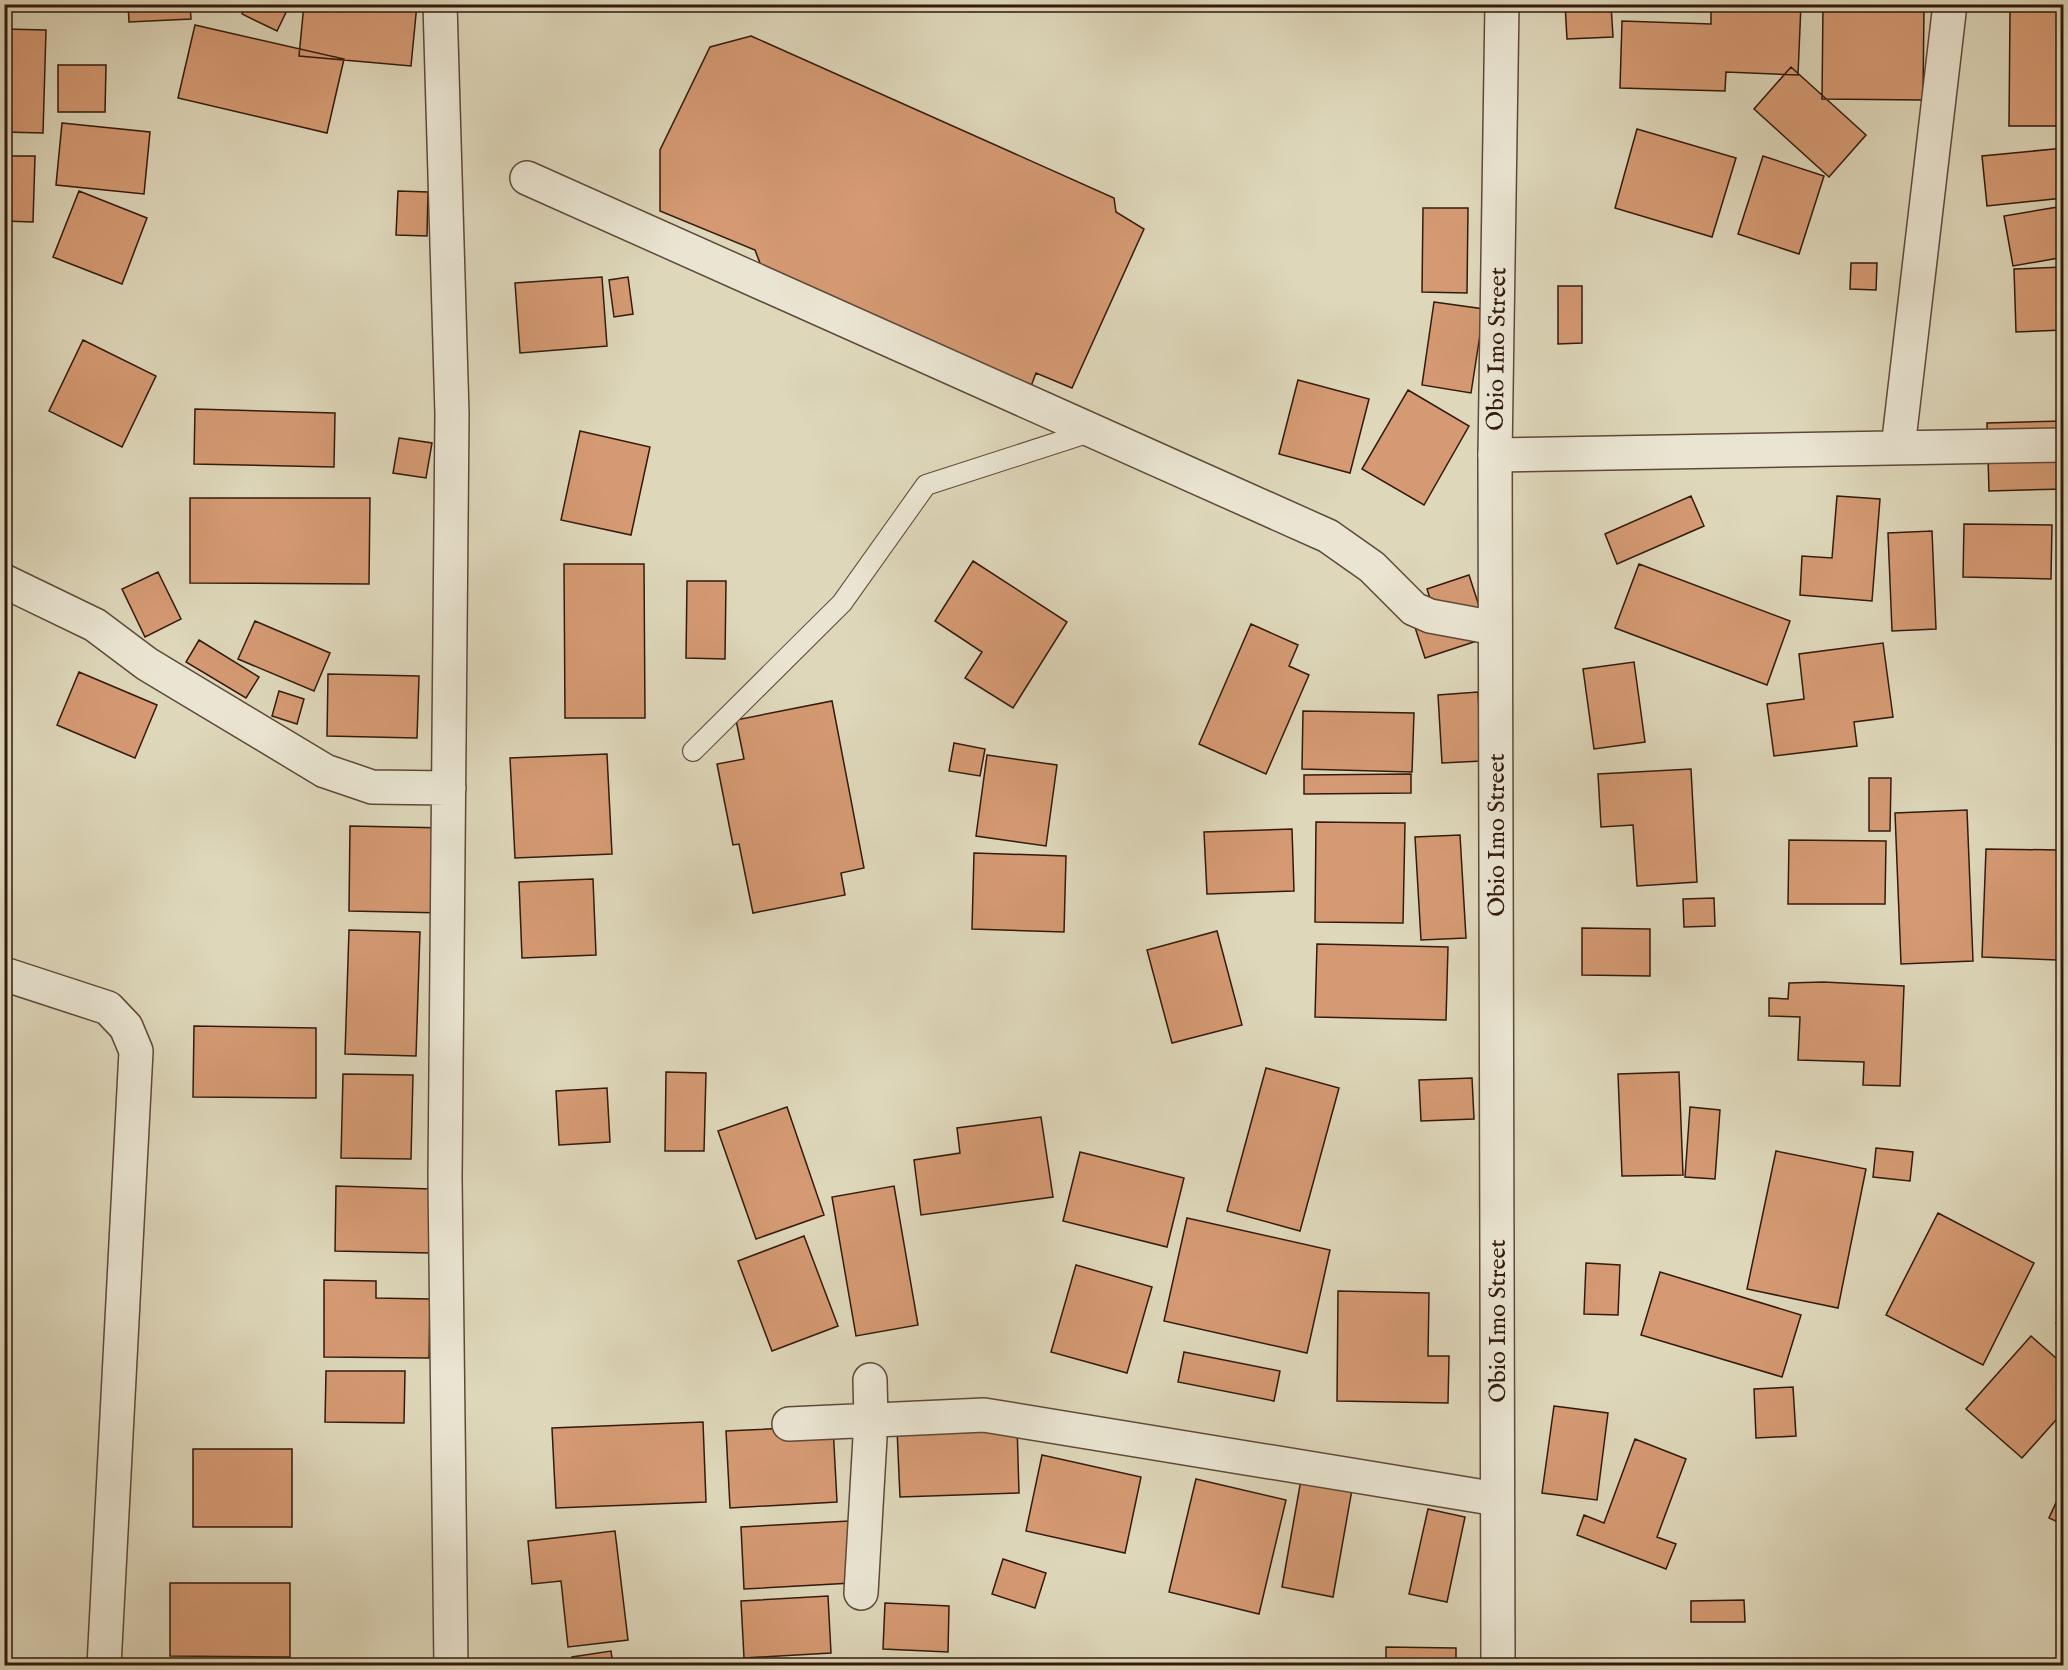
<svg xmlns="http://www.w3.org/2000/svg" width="2068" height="1670" viewBox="0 0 2068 1670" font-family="'IM FELL English',serif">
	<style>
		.building { fill: #d59a73; stroke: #331a0c; stroke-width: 1.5 }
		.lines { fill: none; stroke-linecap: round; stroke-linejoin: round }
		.service-casing { stroke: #5e4938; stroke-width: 22 }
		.minor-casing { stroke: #5e4938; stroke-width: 36 }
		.tertiary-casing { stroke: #5e4938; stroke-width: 36 }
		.service { stroke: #eae5d2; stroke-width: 20 }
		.minor { stroke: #eae5d2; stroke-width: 33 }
		.tertiary { stroke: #eae5d2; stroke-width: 33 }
		.labels { text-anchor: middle; stroke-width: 5; stroke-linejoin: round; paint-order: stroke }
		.street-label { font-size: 24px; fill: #331a0c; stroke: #eae5d2 }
	</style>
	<rect width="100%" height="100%" fill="#ded7ba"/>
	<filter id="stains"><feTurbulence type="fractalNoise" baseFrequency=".00333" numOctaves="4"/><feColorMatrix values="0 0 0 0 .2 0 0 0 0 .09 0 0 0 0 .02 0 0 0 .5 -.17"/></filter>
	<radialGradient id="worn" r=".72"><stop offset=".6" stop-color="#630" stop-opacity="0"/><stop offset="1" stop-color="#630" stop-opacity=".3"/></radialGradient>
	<path class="building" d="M4,4H38V9L4,11Z
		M128,4H190L191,19L129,22Z
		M246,4H290L277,31L242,14Z
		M304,4H417L411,66L299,56Z
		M1565,4H1611L1613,37L1567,39Z
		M1711,4H1801L1798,75L1726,72L1725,91L1620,88L1622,21L1711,24Z
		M1823,4H1924L1923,100L1822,99Z
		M2010,10H2064V126H2009Z
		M195,25L344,59L327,133L178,98Z
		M4,29L46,30L43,133L4,132Z
		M751,36L1114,198L1116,212L1144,229L1072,388L1036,373L1028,394L763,271L755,250L660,211V150L710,47Z
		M58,65H106L105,112H58Z
		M1791,67L1866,135L1829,177L1754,109Z
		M62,123L150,132L144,194L56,185Z
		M1637,129L1736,158L1712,237L1615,208Z
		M2064,148V198L1987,206L1982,156Z
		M4,156H35L33,222L4,221Z
		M1763,156L1824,176L1799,254L1738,234Z
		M79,191L147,218L122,284L53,257Z
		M398,191L428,192L427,236L396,235Z
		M2064,206V257L2013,266L2004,216Z
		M1423,208H1468L1467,293L1422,292Z
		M1851,263H1877L1876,290L1850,289Z
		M2064,267V330L2016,332L2014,269Z
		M602,277L607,346L520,353L515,283Z
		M628,277L633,314L614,317L609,280Z
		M1558,286H1582V343L1558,344Z
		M1434,302L1484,309L1471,393L1422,385Z
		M83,340L156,376L122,447L49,411Z
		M1298,380L1369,399L1350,473L1279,454Z
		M1408,390L1469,426L1424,505L1362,469Z
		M195,409L335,413L334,467L194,464Z
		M2064,421V489L1989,491L1987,423Z
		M580,431L650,447L631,535L561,520Z
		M399,438L432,443L426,478L393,473Z
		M1691,496L1704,526L1617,564L1605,534Z
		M1837,496L1880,499L1872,601L1800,595L1802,556L1832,558Z
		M190,498H370L369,584L190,583Z
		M1964,524L2052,525L2051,579L1963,577Z
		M1932,531L1936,629L1892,631L1888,533Z
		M973,561L1067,622L1013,708L965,678L982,652L935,621Z
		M564,564H644L645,718H565Z
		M1639,564L1790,621L1767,685L1615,628Z
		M158,572L181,619L145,637L122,589Z
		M1469,575L1489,637L1425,658L1411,615L1433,608L1427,589Z
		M687,581H726L725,659L686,658Z
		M255,621L330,653L314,691L238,659Z
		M1251,624L1298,645L1289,666L1309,675L1266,774L1199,744Z
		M199,640L259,677L246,698L186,662Z
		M1883,643L1893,717L1854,722L1857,746L1774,756L1767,704L1804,699L1799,654Z
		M1634,662L1645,742L1594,749L1583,669Z
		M79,672L157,705L135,758L57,725Z
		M328,674L419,676L417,738L327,736Z
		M279,691L304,699L297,724L272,716Z
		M1478,692L1482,761L1442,763L1438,695Z
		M832,701L864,868L841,873L845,895L753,913L739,844L733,845L717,764L744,759L736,720Z
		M1303,711L1414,713L1412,772L1302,769Z
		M954,743L985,749L980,776L949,771Z
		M607,754L612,854L515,858L510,758Z
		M987,755L1057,765L1046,846L976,836Z
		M1691,769L1697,882L1637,886L1633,825L1601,827L1598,774Z
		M1411,774V793L1304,794V775Z
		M1869,778H1891L1890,831H1869Z
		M1967,810L1973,961L1901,964L1895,813Z
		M1316,822L1405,823L1403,923L1315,922Z
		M350,826L447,828L445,913L349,911Z
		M1292,829L1294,891L1207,894L1204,832Z
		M1460,835L1466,938L1421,940L1415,837Z
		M1789,840L1886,841L1885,904H1788Z
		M1986,849L2060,850L2057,960L1982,957Z
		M974,853L1066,856L1064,932L972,929Z
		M593,879L596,955L522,958L519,882Z
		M1714,898L1715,926L1684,927L1683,899Z
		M1582,928L1650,929V976L1582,975Z
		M349,930L420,932L416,1056L345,1054Z
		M1217,931L1242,1025L1172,1043L1147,950Z
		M1317,944L1448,947L1446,1020L1315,1017Z
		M1823,982L1904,986L1900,1086L1863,1085L1864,1062L1798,1060L1800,1017L1769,1016V998L1788,999L1789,983Z
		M194,1026L316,1028V1098L193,1097Z
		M1266,1068L1339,1088L1300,1231L1227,1211Z
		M666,1072L706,1073L704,1151H665Z
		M1679,1072L1683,1175L1622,1176L1618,1074Z
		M343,1074L413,1075L411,1159L341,1158Z
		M1472,1078L1474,1119L1421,1121L1419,1080Z
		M607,1088L610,1142L559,1145L556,1091Z
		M787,1107L824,1215L756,1239L718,1131Z
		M1690,1107L1720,1110L1715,1179L1685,1177Z
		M1041,1117L1053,1197L921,1215L914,1160L960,1153L957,1128Z
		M1876,1148L1913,1152L1910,1181L1873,1177Z
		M1776,1151L1866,1169L1838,1308L1747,1289Z
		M1080,1152L1184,1178L1167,1247L1063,1221Z
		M336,1186L431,1189L430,1253L335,1251Z
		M894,1186L918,1325L856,1336L832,1197Z
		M1938,1213L2034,1263L1983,1365L1886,1315Z
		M1187,1218L1330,1250L1307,1353L1164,1321Z
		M804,1236L838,1326L772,1351L738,1261Z
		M1586,1263L1620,1265L1618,1315L1584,1314Z
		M1076,1265L1152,1287L1127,1373L1051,1352Z
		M1660,1272L1801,1315L1782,1377L1641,1335Z
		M324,1280L376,1281V1298L430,1299L429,1358L324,1357Z
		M1338,1291L1429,1293L1428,1356H1449L1448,1403L1337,1401Z
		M2064,1314V1329L2056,1323Z
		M2031,1336L2064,1365V1411L2022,1458L1966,1409Z
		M1184,1352L1280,1371L1274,1401L1178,1382Z
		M326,1371H405L404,1423L325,1422Z
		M1793,1387L1796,1436L1756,1438L1754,1389Z
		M1554,1406L1608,1413L1597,1500L1542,1493Z
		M703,1422L706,1502L556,1508L552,1428Z
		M1017,1424L1019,1493L900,1497L897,1429Z
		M833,1426L837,1502L730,1508L726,1431Z
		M1635,1439L1686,1459L1657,1537L1676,1544L1666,1569L1577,1535L1584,1515L1604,1523Z
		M193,1449H292V1527H193Z
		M1042,1455L1141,1477L1125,1553L1026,1531Z
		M1302,1474L1353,1484L1333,1597L1282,1587Z
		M1196,1479L1286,1500L1259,1614L1169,1592Z
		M2064,1485V1525L2049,1518Z
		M1428,1509L1465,1517L1447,1602L1409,1594Z
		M849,1521L852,1583L744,1589L741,1527Z
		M615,1531L628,1640L568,1647L561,1581L532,1584L528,1541Z
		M1003,1559L1046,1573L1035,1608L992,1594Z
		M170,1583H290V1657L170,1656Z
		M828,1596L831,1653L744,1658L741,1601Z
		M1744,1600L1745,1622H1691V1601Z
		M885,1603L949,1606L948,1652L883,1649Z
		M1386,1647L1456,1648V1666H1386Z
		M611,1651L613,1666H573L572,1657Z"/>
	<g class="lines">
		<defs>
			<path id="service" d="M693,751L842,603L926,485L1093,431"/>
			<path id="minor" d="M440,4L452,414L445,1178L451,1666
				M527,178L1328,536L1372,567L1414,609L1430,616L1495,628
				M1898,448L1950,4
				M1495,455L2064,445
				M4,581L95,625L147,664L325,771L372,787L449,788
				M4,974L108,1008L126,1027L136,1051L104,1666
				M789,1424L984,1415L1497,1499
				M861,1593L871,1420L870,1380"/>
			<path id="tertiary" d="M1498,1666L1495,455L1502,4"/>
		</defs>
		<use href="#service" class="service-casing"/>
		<use href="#minor" class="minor-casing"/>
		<use href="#tertiary" class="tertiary-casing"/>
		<use href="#service" class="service"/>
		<use href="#minor" class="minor"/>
		<use href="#tertiary" class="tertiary"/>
	</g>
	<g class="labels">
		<g class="street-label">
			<text transform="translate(1496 349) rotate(-89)" y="8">Obio Imo Street</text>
			<text transform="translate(1496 835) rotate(-90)" y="8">Obio Imo Street</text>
			<text transform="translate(1497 1321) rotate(-90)" y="8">Obio Imo Street</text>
		</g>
	</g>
	<rect width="2068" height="1670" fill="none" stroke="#ded7ba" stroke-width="24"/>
	<rect x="6" y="6" width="2056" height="1658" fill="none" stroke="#331a0c" stroke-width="3"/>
	<rect x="12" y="12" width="2044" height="1646" fill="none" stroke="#331a0c" stroke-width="1.5"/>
	<rect width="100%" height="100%" filter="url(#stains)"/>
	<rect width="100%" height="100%" fill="url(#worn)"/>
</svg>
